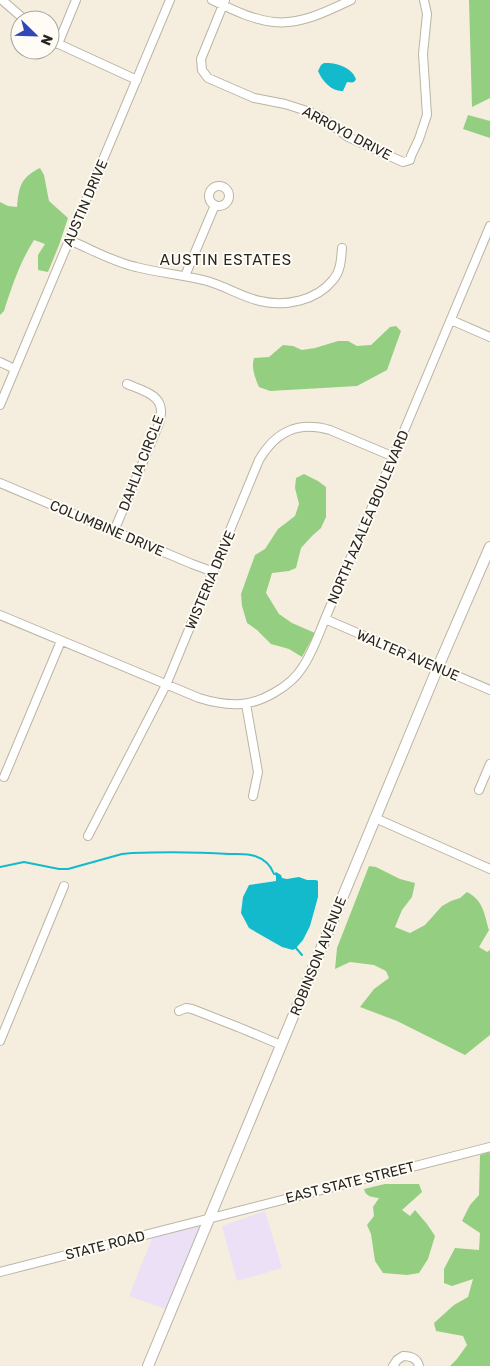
<svg xmlns="http://www.w3.org/2000/svg" width="490" height="1366" viewBox="0 0 490 1366" font-family="Rubik,sans-serif">
	<style>
		.commercial { fill: #ebe0f5 }
		.forest { fill: #94ce81 }
		.water { fill: #12bacb }
		.lines { fill: none; stroke-linecap: round; stroke-linejoin: round }
		.stream { stroke: #12bacb; stroke-width: 2 }
		.minor-casing { stroke: #bab4a4; stroke-width: 10 }
		.major-casing { stroke: #bab4a4; stroke-width: 12 }
		.minor { stroke: #fff; stroke-width: 8 }
		.major { stroke: #fff; stroke-width: 10 }
		.labels { text-anchor: middle; stroke-width: 4; stroke-linejoin: round; paint-order: stroke }
		.street-label { font-size: 14px; fill: #282620; stroke: #fefcf5 }
		.neighbourhood-label { font-size: 15px; letter-spacing: 1px; fill: #282620; stroke: #fefcf5 }
	</style>
	<rect width="100%" height="100%" fill="#f5eede"/>
	<path class="commercial" d="M265,1211L282,1268L237,1281L222,1226Z
		M206,1221L168,1310L129,1296L153,1236Z"/>
	<path class="forest" d="M469,0H490V98L472,107Z
		M468,115L490,121V138L463,129Z
		M40,168L44,175L49,201L68,218L59,245L48,272L38,270V255L45,244L34,240C20,262 12,286 4,311L0,315V202L8,206L17,207C19,187 20,178 40,168Z
		M396,326L401,331L387,370L357,386L270,391L259,387C255,378 251,367 254,358L269,357L283,345L293,346L302,350L315,348L338,341H348L357,346L371,345L390,327Z
		M304,474L318,481L326,487V517L321,528L312,536L301,548L296,568L289,571L272,573L266,593L279,614L292,623L315,633L302,657L289,649L271,644L257,630L247,623L242,606L241,594L255,555L265,549L278,529L295,516L299,504L295,488L296,478Z
		M369,866L376,867L400,879L415,883L412,897L402,910L395,927L410,933L425,925L442,906L451,901L460,898L467,892C484,901 484,914 489,930L479,947L487,952L490,950V1035L465,1055L397,1021L360,1007L374,989L389,978L386,971L374,965L350,962L335,969L337,948Z
		M490,1152V1366H450L457,1359L467,1345L463,1336L436,1331L434,1323L454,1305L468,1297L473,1279L452,1286L444,1283V1269L455,1248L479,1250L480,1233L462,1221L470,1205L479,1195L480,1155Z
		M385,1184H419L422,1192L402,1210L410,1216L415,1210L427,1224L435,1236L428,1259L419,1273L407,1275L383,1273L375,1261L371,1234L367,1225L374,1216L373,1207L379,1198C372,1197 366,1197 364,1189Z"/>
	<path class="water" d="M324,63C335,62 352,67 356,79C354,84 351,82 347,82L343,91C332,92 322,81 318,71L321,65Z
		M276,872L281,875L282,878L287,879L299,877L307,880H316L318,881V897L310,926L303,940L296,948L293,950L282,947L249,928L241,913L243,897L249,885L276,881V876L274,874Z"/>
	<g class="lines">
		<path class="stream" d="M0,867L24,862L59,869H68L122,854L132,853C164,852 196,852 229,854C237,854 247,853 255,856C264,859 271,866 274,874
			M296,948L302,955"/>
		<defs>
			<path id="minor" d="M2,0L25,20
				M212,0C231,9 253,20 274,22C300,25 328,11 351,0
				M225,0L201,59L202,70L208,78L254,98L285,104L310,112L323,118L348,137L403,162L410,160L411,156L419,139L427,115L423,54L427,14L424,0
				M50,40L137,80
				M58,44L76,0
				M209 196a10 10 0 1 1 20 0a10 10 0 1 1-20 0Z
				M69,240C91,249 113,262 136,267C160,273 184,275 207,281C225,286 242,297 260,301C285,307 316,301 333,280C341,271 341,259 342,248
				M185,276L215,205
				M451,320L490,337
				M0,362L15,369
				M0,405L170,0
				M0,483L192,564L214,572
				M114,531L158,426C169,397 149,393 127,384
				M0,615L199,698C212,702 226,705 241,704C261,703 291,686 302,668C312,654 318,636 325,619L490,226
				M325,619L490,690
				M246,704L258,772L253,796
				M4,777L61,641
				M479,790L490,764
				M375,818L490,869
				M88,836L166,685L259,460C276,431 298,421 330,430L394,457
				M179,1011L186,1008L192,1009L238,1027L281,1045
				M0,1041L64,886
				M0,1272L490,1147
				M393,1366L397,1360L403,1356C411,1356 417,1358 419,1366"/>
			<path id="major" d="M148,1366L438,667L490,547"/>
		</defs>
		<use href="#minor" class="minor-casing"/>
		<use href="#major" class="major-casing"/>
		<use href="#minor" class="minor"/>
		<use href="#major" class="major"/>
	</g>
	<g class="labels">
		<g class="street-label">
			<text transform="translate(347 133) rotate(28)" y="5">ARROYO DRIVE</text>
			<text transform="translate(85 203) rotate(-67)" y="5">AUSTIN DRIVE</text>
			<text transform="translate(141 463) rotate(-69)" y="5">DAHLIA CIRCLE</text>
			<text transform="translate(368 517) rotate(-67)" y="5">NORTH AZALEA BOULEVARD</text>
			<text transform="translate(107 528) rotate(23)" y="5">COLUMBINE DRIVE</text>
			<text transform="translate(210 580) rotate(-67)" y="5">WISTERIA DRIVE</text>
			<text transform="translate(408 655) rotate(23)" y="5">WALTER AVENUE</text>
			<text transform="translate(318 956) rotate(-68)" y="5">ROBINSON AVENUE</text>
			<text transform="translate(350 1182) rotate(-14)" y="5">EAST STATE STREET</text>
			<text transform="translate(105 1245) rotate(-14)" y="5">STATE ROAD</text>
		</g>
		<g class="neighbourhood-label">
			<text x="226" y="265">AUSTIN ESTATES</text>
		</g>
	</g>
	<g transform="translate(35 35) rotate(113)"><circle r="24" fill="#fefcf5" stroke="#a8a6a0"/>
	<path d="M0-4L9 19L0 12L-9 19Z" fill="#3346b8"/>
	<text y="-8" font-size="14" font-weight="bold" text-anchor="middle" fill="#282620">N</text>
	</g>
</svg>
